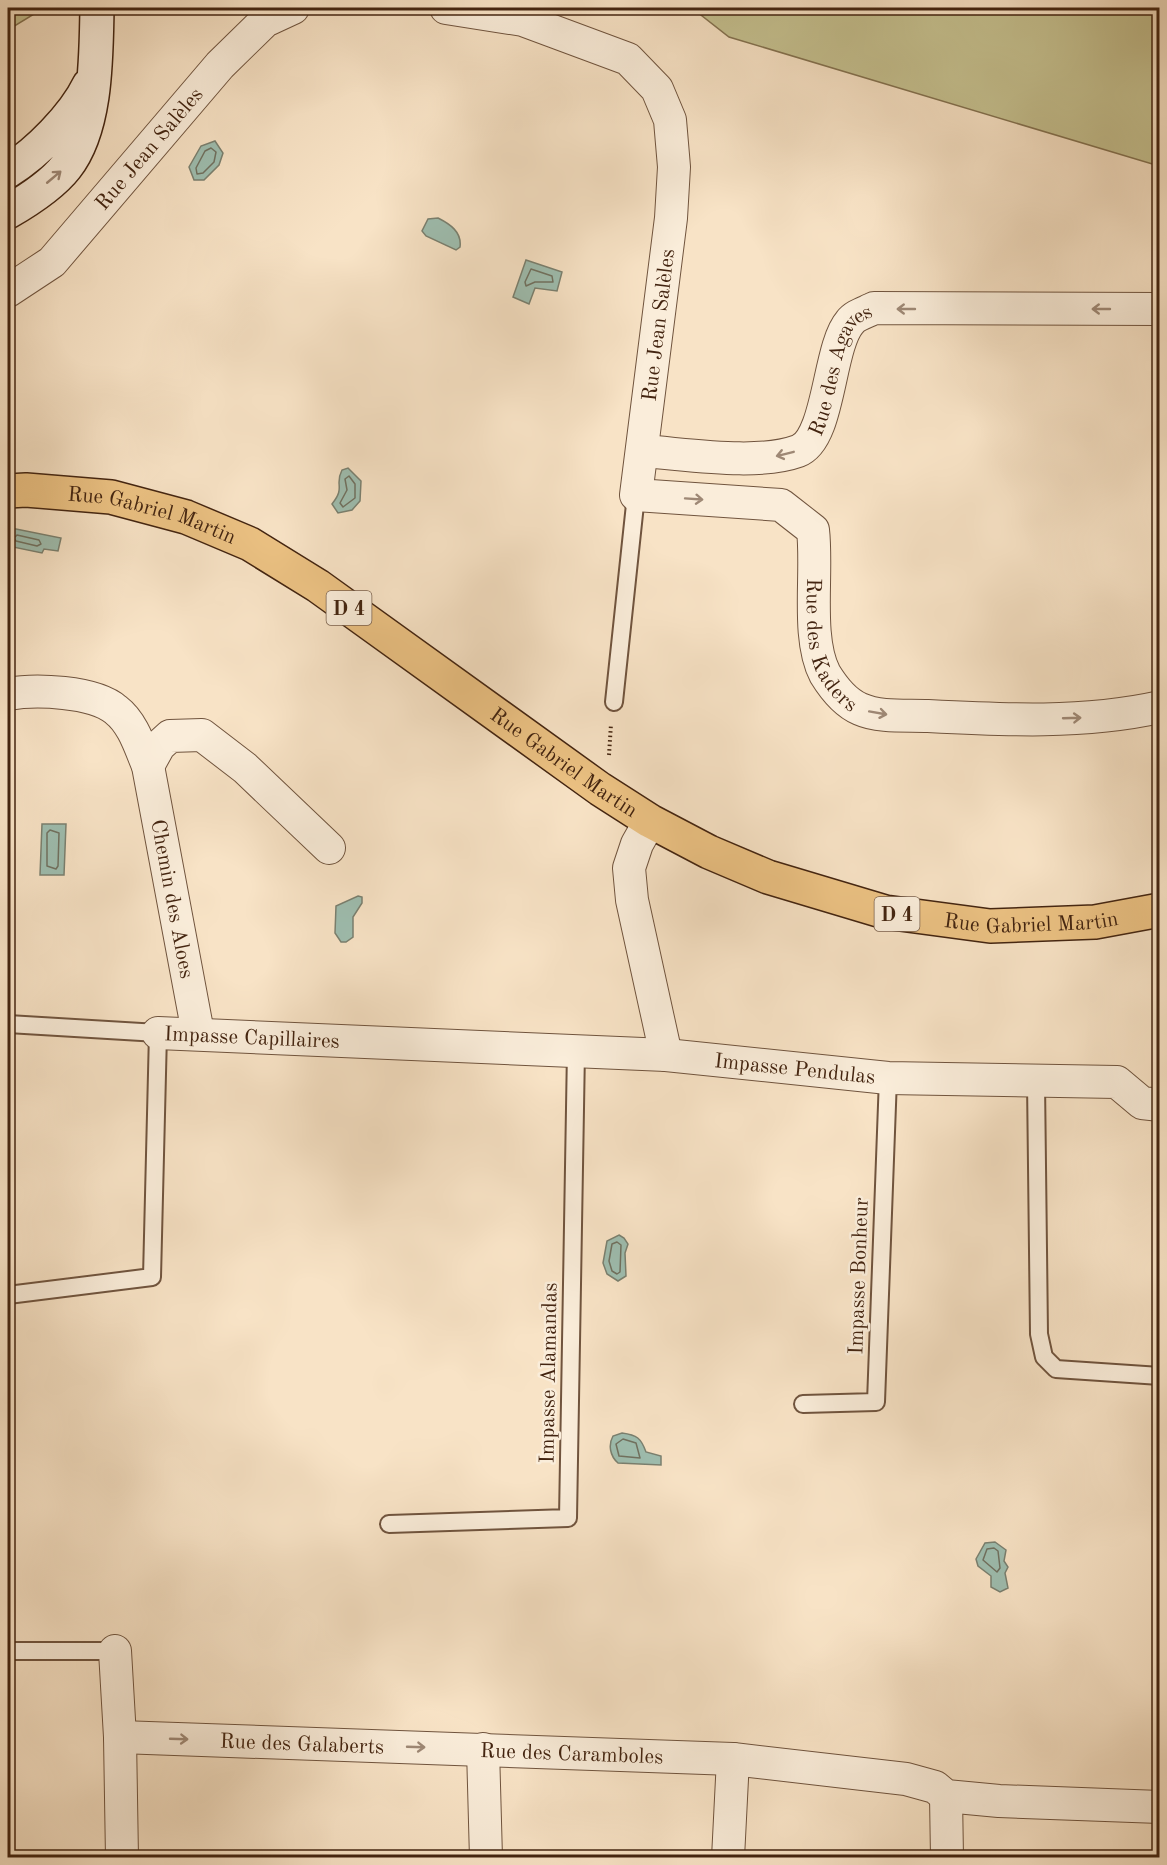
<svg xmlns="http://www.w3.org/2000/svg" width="1167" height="1865" viewBox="0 0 1167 1865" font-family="'Old Standard TT',serif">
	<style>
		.green { fill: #c5c190; stroke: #847250; stroke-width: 1.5 }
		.water { fill: #9ebeb0; stroke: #7a8070; stroke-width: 1.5 }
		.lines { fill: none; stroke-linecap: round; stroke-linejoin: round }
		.shore { stroke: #707160; stroke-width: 1.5 }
		.service-casing { stroke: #70543e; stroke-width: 20 }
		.minor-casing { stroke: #70543e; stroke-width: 34 }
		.secondary-casing { stroke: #432410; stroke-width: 36 }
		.primary-casing { stroke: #432410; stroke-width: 36 }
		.path { stroke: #432410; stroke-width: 4; stroke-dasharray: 1.5 3; stroke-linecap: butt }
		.service { stroke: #faedda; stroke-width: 16 }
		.minor { stroke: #faedda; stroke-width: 32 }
		.secondary { stroke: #faedda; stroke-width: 33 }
		.primary { stroke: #ecc283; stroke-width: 33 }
		.oneway { stroke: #9e8875 }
		.labels { text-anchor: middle; stroke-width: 5; stroke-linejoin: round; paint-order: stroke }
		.shield { fill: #faedda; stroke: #7a604d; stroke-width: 1.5 }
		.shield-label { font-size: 20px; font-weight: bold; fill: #432410 }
		.street-label { font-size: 21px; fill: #432410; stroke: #faedda }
	</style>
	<rect width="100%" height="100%" fill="#f8e3c6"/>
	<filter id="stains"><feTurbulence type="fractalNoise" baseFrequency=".00333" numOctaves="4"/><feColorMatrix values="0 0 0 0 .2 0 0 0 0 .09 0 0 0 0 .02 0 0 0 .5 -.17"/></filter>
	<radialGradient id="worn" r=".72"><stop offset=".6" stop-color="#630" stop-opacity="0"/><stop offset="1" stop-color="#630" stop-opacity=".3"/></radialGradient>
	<path class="green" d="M8,8H44L8,30Z
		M692,8H1159V166L729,37Z"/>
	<path class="water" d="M215,141L223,153L219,165L204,180H194L189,167L201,146Z
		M438,218C450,224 462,232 460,247L456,250L426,236L422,231L428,219Z
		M526,260L562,272L557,291L535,288L529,304L513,297Z
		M348,468L361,481L360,501L352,510L338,513L332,504C346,487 334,485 342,470Z
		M11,528L61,538L58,551L44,549L42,553L8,546Z
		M42,824H66L64,875H40Z
		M358,896L362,897V903L353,917V937L346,942H341L335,933L336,906Z
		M619,1235L624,1238L628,1244L625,1253L626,1276L618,1281L607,1274L603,1263L607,1241Z
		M622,1433C637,1435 641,1438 646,1452L661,1456V1465L618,1463C610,1456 608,1445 613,1436Z
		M995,1542L1006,1550L1004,1561L1008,1567L1005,1573L1008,1588L1000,1592L991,1587V1576L978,1566L976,1559L985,1543Z"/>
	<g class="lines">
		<path class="shore" d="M211,148L216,152L214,162L203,173L197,174L196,168L205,151Z
			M531,269L552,276L553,282H535L526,286L525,282Z
			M349,476L355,484V498L343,507L340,503L347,490L345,479Z
			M17,535L39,540L41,544L37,546L16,541L14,538Z
			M50,830L59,833L58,866L56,869L47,866V833Z
			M617,1242L621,1245L620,1272L617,1274L612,1271L609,1261L612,1244Z
			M623,1439L636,1443L640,1458L619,1456L616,1444Z
			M994,1548L998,1551L1000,1568L997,1572L983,1560L987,1549Z"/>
		<defs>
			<path id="service" d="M614,702L636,495
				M8,1024L158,1033L152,1277L8,1295
				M1036,1082L1039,1334L1044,1357L1056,1369L1160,1376
				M803,1404L876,1402L888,1078
				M389,1524L568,1518L576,1050
				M8,1651H115"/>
			<g id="minor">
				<path id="s1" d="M446,8L523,20L628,59L657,89L670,120L674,167L671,218L636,495L781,505L813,530C818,573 806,638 825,674C833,687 846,703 860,709C880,718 907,715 928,716C1005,720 1083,724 1160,707"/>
				<path id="s2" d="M8,291L52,262L220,65L265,21L293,8"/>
				<path id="s3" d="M642,451C687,454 757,466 798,451C830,439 828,347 850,322C855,315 867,312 874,308L1160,309"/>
				<path id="s4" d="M8,694C35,689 94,691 116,710C133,723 140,747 148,766L198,1033"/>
				<path d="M148,766L159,746L170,736L202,735L245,768L329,848"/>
				<path d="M650,821L637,844L629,868L632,900L666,1055"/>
				<path id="s5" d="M158,1033L666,1055L888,1078L1117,1082L1142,1103L1160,1105"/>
				<path d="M115,1651L120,1737L122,1858"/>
				<path id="s6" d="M120,1737L733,1759L906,1779L935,1787L946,1796L999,1801L1160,1807"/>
				<path d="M483,1749L486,1858"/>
				<path d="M946,1796L947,1858"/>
				<path d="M728,1858L733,1759"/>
			</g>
			<path id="secondary" d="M8,171C37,153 74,116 89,85
				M8,212C27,201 52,185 66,167C97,128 96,56 97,8"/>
			<g id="primary">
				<path id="s7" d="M8,491L26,490L111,497L186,517L250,544L318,586L600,789L650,821L709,852L768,877L885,912L990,926L1095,922L1160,910"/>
			</g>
		</defs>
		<use href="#service" class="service-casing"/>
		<use href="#minor" class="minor-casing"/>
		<use href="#secondary" class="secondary-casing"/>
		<use href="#primary" class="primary-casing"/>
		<path class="path" d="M609,755L611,724"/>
		<use href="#service" class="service"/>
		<use href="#minor" class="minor"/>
		<use href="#secondary" class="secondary"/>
		<use href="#primary" class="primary"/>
	</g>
	<defs><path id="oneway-shaft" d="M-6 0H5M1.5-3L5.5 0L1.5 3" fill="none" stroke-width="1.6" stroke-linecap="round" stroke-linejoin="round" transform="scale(1.5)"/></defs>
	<g class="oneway">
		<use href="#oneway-shaft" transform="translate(54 177) rotate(-40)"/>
		<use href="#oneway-shaft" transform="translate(906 309) rotate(-180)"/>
		<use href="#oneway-shaft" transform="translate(1101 309) rotate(-180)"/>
		<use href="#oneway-shaft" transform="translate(785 454) rotate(166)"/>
		<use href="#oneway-shaft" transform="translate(694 499) rotate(4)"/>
		<use href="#oneway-shaft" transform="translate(878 713) rotate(10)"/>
		<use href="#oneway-shaft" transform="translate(1072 718) rotate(-2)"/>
		<use href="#oneway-shaft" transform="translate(179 1739) rotate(2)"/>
		<use href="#oneway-shaft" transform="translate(416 1747) rotate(2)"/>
	</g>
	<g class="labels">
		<g class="shield">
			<rect x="326.5" y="591" width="45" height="34" rx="4.5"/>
			<rect x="874.5" y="897" width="45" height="34" rx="4.5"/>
		</g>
		<g class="shield-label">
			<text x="349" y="615">D 4</text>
			<text x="897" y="921">D 4</text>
		</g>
		<g class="street-label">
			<text dy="7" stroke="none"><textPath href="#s2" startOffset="202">Rue Jean Salèles</textPath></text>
			<text transform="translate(658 325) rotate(-83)" y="7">Rue Jean Salèles</text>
			<text dy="7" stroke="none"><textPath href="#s3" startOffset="252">Rue des Agaves</textPath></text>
			<text dy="7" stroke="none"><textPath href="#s7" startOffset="147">Rue Gabriel Martin</textPath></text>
			<text dy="7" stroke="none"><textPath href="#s1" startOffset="948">Rue des Kaders</textPath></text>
			<text dy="7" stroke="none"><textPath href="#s7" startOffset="633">Rue Gabriel Martin</textPath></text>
			<text dy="7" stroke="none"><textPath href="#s4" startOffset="312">Chemin des Aloes</textPath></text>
			<text dy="7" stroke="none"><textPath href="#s7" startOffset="1137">Rue Gabriel Martin</textPath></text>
			<text dy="7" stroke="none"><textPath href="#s5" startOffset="94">Impasse Capillaires</textPath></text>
			<text dy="7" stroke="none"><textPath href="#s5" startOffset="638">Impasse Pendulas</textPath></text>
			<text transform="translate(858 1276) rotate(-88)" y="7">Impasse Bonheur</text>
			<text transform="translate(548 1373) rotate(-89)" y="7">Impasse Alamandas</text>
			<text dy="7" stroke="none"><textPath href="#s6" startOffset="182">Rue des Galaberts</textPath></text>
			<text dy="7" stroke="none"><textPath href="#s6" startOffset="452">Rue des Caramboles</textPath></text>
		</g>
	</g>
	<rect width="1167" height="1865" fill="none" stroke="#f8e3c6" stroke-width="30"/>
	<rect x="9" y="9" width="1149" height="1847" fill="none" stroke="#432410" stroke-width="3"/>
	<rect x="15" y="15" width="1137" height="1835" fill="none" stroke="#432410" stroke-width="1.5"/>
	<rect width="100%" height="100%" filter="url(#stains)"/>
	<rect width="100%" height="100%" fill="url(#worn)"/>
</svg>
